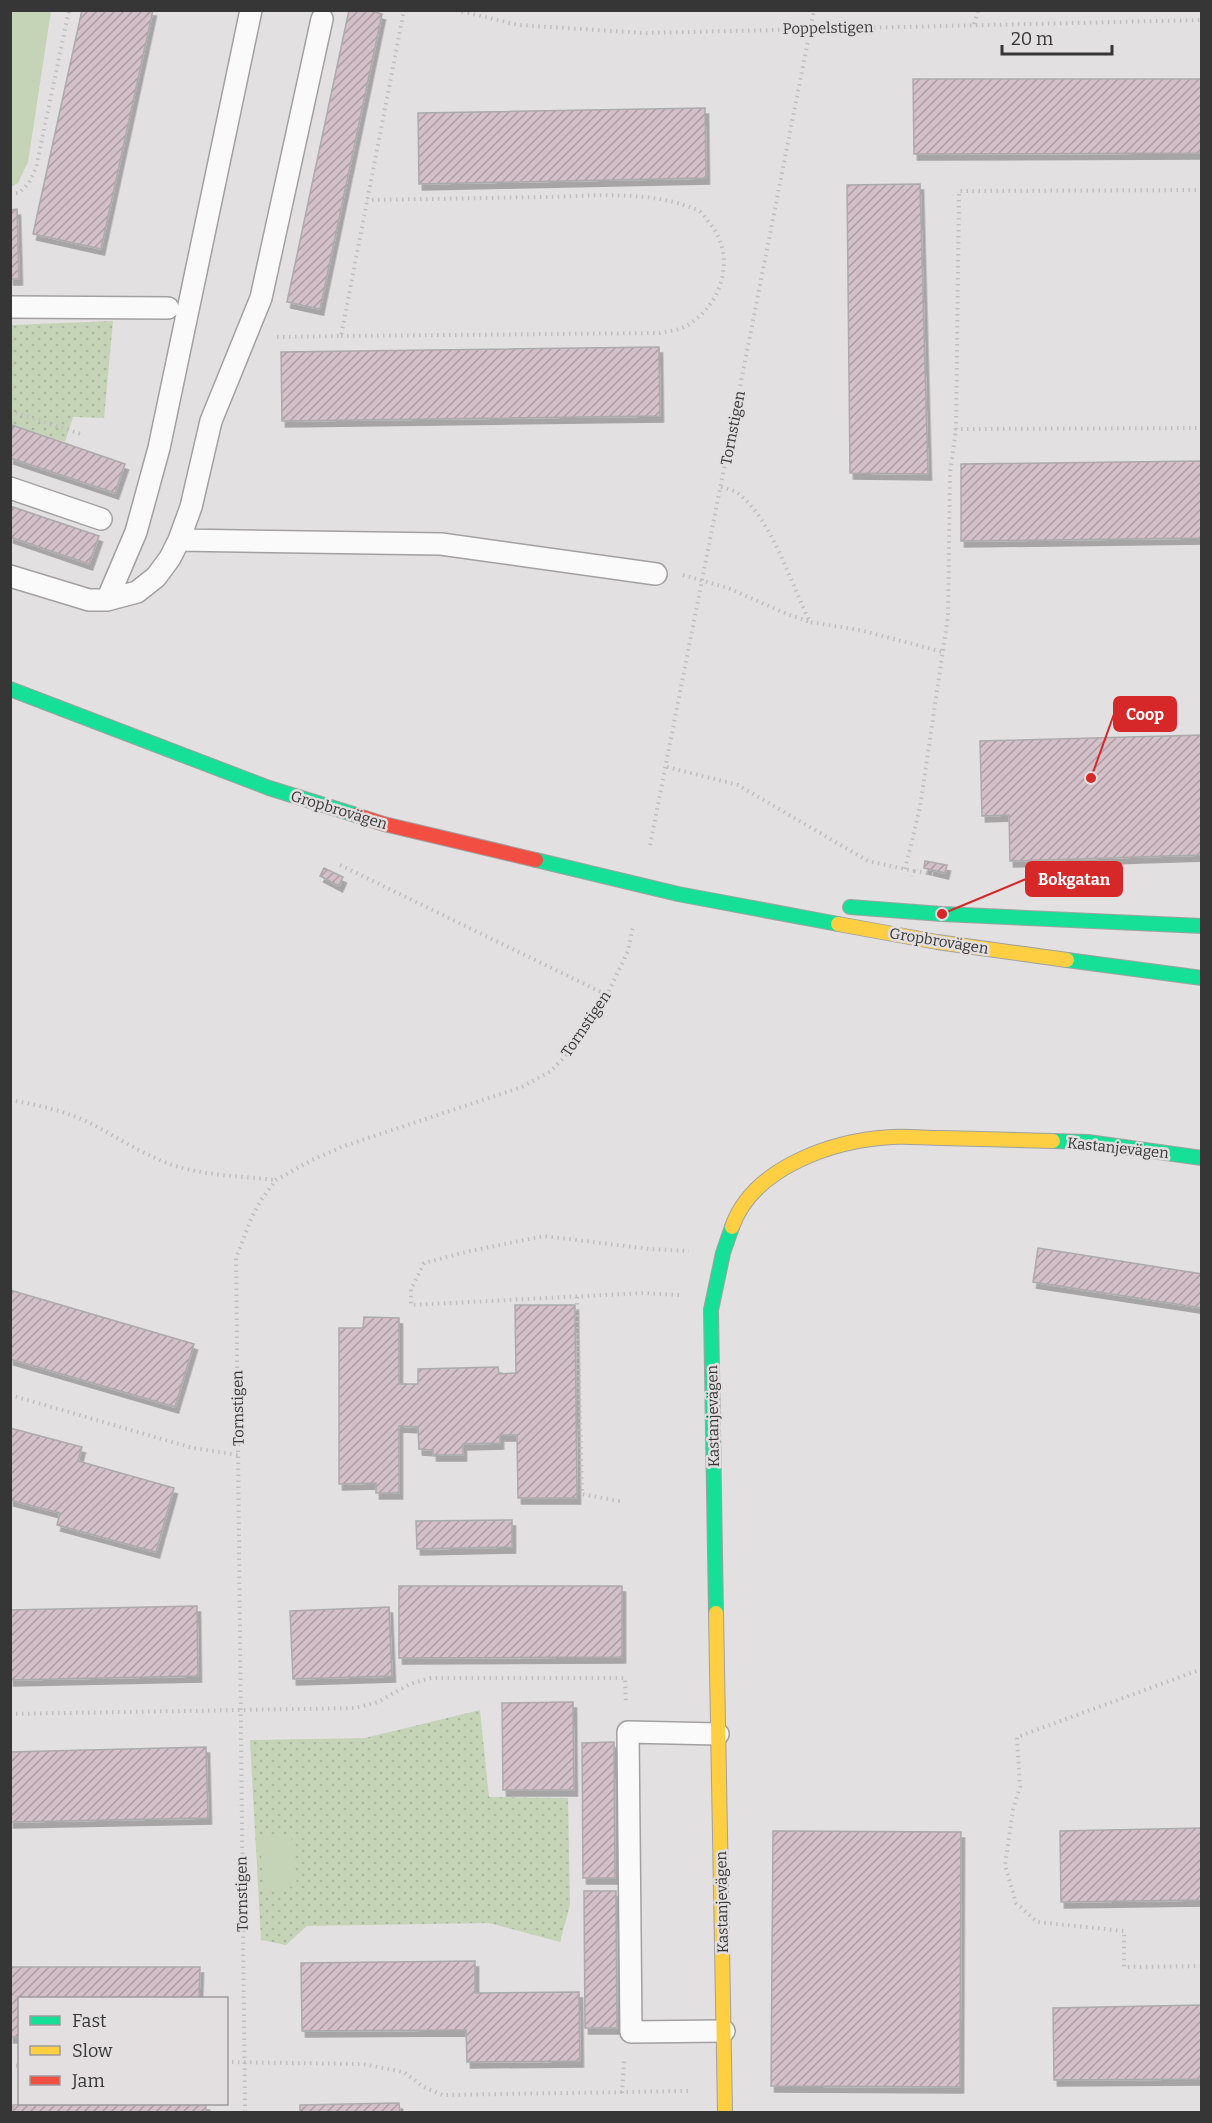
<svg xmlns="http://www.w3.org/2000/svg" width="1212" height="2123" viewBox="0 0 1212 2123" font-family="Bitter,serif">
	<style>
		.grass { fill: url(#grass-dots) }
		.green { fill: #c5d3b6 }
		.building { fill: url(#building-hatch); stroke: #acaaab; stroke-width: 1.5; filter: url(#shadow) }
		.lines { fill: none; stroke-linecap: round; stroke-linejoin: round }
		.lane-casing { stroke: #a2a0a1; stroke-width: 24 }
		.fast-casing { stroke: #a2a0a1; stroke-width: 16 }
		.slow-casing { stroke: #a2a0a1; stroke-width: 16 }
		.jam-casing { stroke: #a2a0a1; stroke-width: 16 }
		.path { stroke: #bfbfbf; stroke-width: 4; stroke-dasharray: 1.5 4.5; stroke-linecap: butt }
		.lane { stroke: #fbfafa; stroke-width: 21 }
		.fast { stroke: #16e098; stroke-width: 14 }
		.slow { stroke: #ffcf43; stroke-width: 14 }
		.jam { stroke: #f24e42; stroke-width: 14 }
		.labels { text-anchor: middle; stroke-width: 5; stroke-linejoin: round; paint-order: stroke }
		.street-label { font-size: 15px; fill: #373636; stroke: #e3dfe1 }
		.leader { fill: none; stroke: #d62828; stroke-width: 2 }
		.callout-dot { fill: #d62828; stroke: #e3dfe1; stroke-width: 2 }
		.callout { fill: #d62828; stroke: #d62828; stroke-width: 2 }
		.callout-label { font-size: 16px; text-anchor: middle; font-weight: bold; fill: #fff }
	</style>
	<defs>
		<pattern id="grass-dots" width="8" height="8" patternUnits="userSpaceOnUse" patternTransform="scale(1.5)"><rect width="8" height="8" fill="#c5d3b6"/><path d="M2 2h.1M6 6h.1" fill="none" stroke="#aab69d" stroke-width="1.8" stroke-linecap="round"/></pattern>
		<pattern id="building-hatch" width="6" height="6" patternUnits="userSpaceOnUse" patternTransform="scale(1.5)"><rect width="6" height="6" fill="#d3c0c8"/><path d="M-1 1l2-2M0 6l6-6M5 7l2-2" fill="none" stroke="#ac9da3"/></pattern>
		<filter id="shadow"><feDropShadow dx="3.5" dy="6" stdDeviation="0" flood-color="#0004"/></filter>
	</defs>
	<rect width="100%" height="100%" fill="#e2e0e1"/>
	<path class="grass" d="M113,321L104,418L73,417L65,442L11,424V325Z
		M480,1710L489,1797L568,1798L570,1905L560,1942L489,1923L307,1926L286,1945L261,1940L250,1740L365,1738Z"/>
	<path class="green" d="M11,10L51,11L28,162L18,183L11,187Z
		M291,1835L297,1886L265,1890L259,1838Z"/>
	<path class="building" d="M82,10H153L101,249L33,234Z
		M349,10H366L382,14L320,309L287,302Z
		M913,79H1202V153L914,154Z
		M705,108L706,178L419,184L418,113Z
		M920,184L928,474L850,473L847,185Z
		M17,209L19,279H10V210Z
		M659,347L660,416L282,421L281,352Z
		M12,425L125,464L115,493L10,458Z
		M1202,461V538L961,541V464Z
		M10,506L99,536L89,564L10,537Z
		M1202,735V855L1010,861L1009,815L982,816L980,741Z
		M925,861L947,865L945,873L924,868Z
		M324,868L343,877L339,886L320,876Z
		M1038,1248L1202,1274V1308L1033,1282Z
		M10,1290L194,1344L175,1407L10,1359Z
		M515,1305H575L577,1498H518L517,1435H500V1443L463,1444V1455H433V1450L419,1449L418,1427L399,1426V1493H376V1483L339,1484V1328H363L364,1317L399,1318V1384H418V1369L498,1367L499,1374L516,1373Z
		M10,1428L82,1447L78,1461L174,1488L156,1552L57,1525L60,1513L10,1500Z
		M512,1520V1547L417,1549L416,1521Z
		M399,1586H622V1657L399,1658Z
		M197,1606L198,1676L10,1680V1610Z
		M389,1607L392,1676L293,1679L290,1611Z
		M573,1702L574,1790H503L502,1703Z
		M614,1742L615,1878H583L582,1743Z
		M206,1747L208,1818L10,1822V1752Z
		M1202,1828V1900L1061,1902L1060,1831Z
		M773,1831L961,1832L960,2087L771,2086Z
		M584,1891H616L617,2028H585Z
		M475,1961V1993L579,1992L580,2061L467,2062L466,2030L302,2031L301,1963Z
		M10,1967H200L199,1998H20V2037H10Z
		M1202,2005V2079L1054,2080L1053,2008Z
		M399,2103L400,2112H300V2105Z
		M206,2104V2112H13V2105Z"/>
	<g class="lines">
		<defs>
			<path id="lane" d="M10,307L168,308
				M10,488L101,519
				M179,540L441,544L656,574
				M10,576L89,600H107L136,532L159,448L251,10
				M107,600L137,592L156,577L170,558L179,540L191,507L211,421L261,298L322,19
				M718,1734L628,1732L631,2032L724,2031"/>
			<path id="fast" d="M10,689L269,788L356,815
				M536,860L678,894L838,924
				M850,907L942,914L1202,926
				M1067,960L1202,978
				M1053,1141L1088,1142L1202,1158
				M716,1613L711,1310L723,1253L732,1227"/>
			<path id="slow" d="M838,924L937,942L1067,960
				M732,1227C753,1167 834,1140 892,1137C908,1136 926,1138 942,1138C979,1139 1016,1140 1053,1141
				M716,1613L725,2112"/>
			<path id="jam" d="M356,815L384,824L536,860"/>
		</defs>
		<use href="#lane" class="lane-casing"/>
		<use href="#fast" class="fast-casing"/>
		<use href="#slow" class="slow-casing"/>
		<use href="#jam" class="jam-casing"/>
		<path class="path" d="M456,10L518,25L645,33L1202,20
			M974,24L978,10
			M1202,190L959,191L956,429L1202,428
			M10,194L19,193L29,183L36,168L69,10
			M341,336L660,333C667,331 675,331 682,328C720,310 738,259 711,225C706,219 702,211 695,209C648,190 595,196 546,197C486,198 427,199 367,200
			M277,337L341,336L404,10
			M10,411L81,434
			M721,487C727,489 734,490 739,494C772,520 791,584 810,622L864,631L943,652
			M683,575L728,588L787,614L810,622
			M667,767L738,785L868,861L914,871L912,876
			M650,845L814,10
			M340,865L607,995
			M905,869L920,807L948,616L950,473L956,429
			M914,871L937,875
			M10,1100C39,1105 69,1112 94,1125C118,1138 141,1153 167,1163C201,1176 241,1176 276,1180
			M679,1295L644,1293L411,1305V1289L424,1263L470,1251L544,1236L650,1249L689,1251
			M577,1297L582,1494L623,1502
			M10,1395L193,1448L238,1455
			M1202,1669L1017,1737L1020,1787L1013,1809L1005,1865L1016,1903L1037,1922L1124,1931V1967L1202,1966
			M10,1714L355,1708L378,1702L410,1684L431,1678H625L626,1704
			M226,2062L362,2064L404,2072L422,2086L442,2095L688,2091
			M10,2065L20,2066
			M622,2093L624,2061
			M245,2112L236,1258L251,1219L261,1200L276,1180L312,1160L344,1146L522,1087L551,1071L572,1049L607,995L628,951L633,926"/>
		<use href="#lane" class="lane"/>
		<use href="#fast" class="fast"/>
		<use href="#slow" class="slow"/>
		<use href="#jam" class="jam"/>
	</g>
	<g class="labels">
		<g class="street-label">
			<text transform="translate(828 28) rotate(-1)" y="5">Poppelstigen</text>
			<text transform="translate(733 428) rotate(-79)" y="5">Tornstigen</text>
			<text transform="translate(339 810) rotate(17)" y="5">Gropbrovägen</text>
			<text transform="translate(939 941) rotate(9)" y="5">Gropbrovägen</text>
			<text transform="translate(586 1024) rotate(-56)" y="5">Tornstigen</text>
			<text transform="translate(1118 1148) rotate(6)" y="5">Kastanjevägen</text>
			<text transform="translate(238 1408) rotate(-91)" y="5">Tornstigen</text>
			<text transform="translate(713 1416) rotate(-91)" y="5">Kastanjevägen</text>
			<text transform="translate(242 1894) rotate(-91)" y="5">Tornstigen</text>
			<text transform="translate(722 1902) rotate(-91)" y="5">Kastanjevägen</text>
		</g>
	</g>
	<path class="leader" d="M1091 778L1114 714M942 914L1026 879"/>
	<g class="callout-dot">
		<circle cx="1091" cy="778" r="6"/>
		<circle cx="942" cy="914" r="6"/>
	</g>
	<g class="callout">
		<rect x="1114" y="697" width="62" height="34" rx="6"/>
		<rect x="1026" y="862" width="96" height="34" rx="6"/>
	</g>
	<g class="callout-label">
		<text x="1145" y="720">Coop</text>
		<text x="1074" y="885">Bokgatan</text>
	</g>
	<rect width="1212" height="2123" fill="none" stroke="#373636" stroke-width="24"/>
	<rect x="18" y="1997" width="210" height="108" fill="#e3dfe1" stroke="#9e9b9d" stroke-width="1.5"/>
	<rect x="30" y="2016" width="30" height="9" fill="#16e098" stroke="#9e9b9d" stroke-width="1.5"/>
	<text x="72" y="2027" font-size="18" fill="#373636">Fast</text>
	<rect x="30" y="2046" width="30" height="9" fill="#ffcf43" stroke="#9e9b9d" stroke-width="1.5"/>
	<text x="72" y="2057" font-size="18" fill="#373636">Slow</text>
	<rect x="30" y="2076" width="30" height="9" fill="#f24e42" stroke="#9e9b9d" stroke-width="1.5"/>
	<text x="72" y="2087" font-size="18" fill="#373636">Jam</text>
	<path d="M1002 45v9h110v-9" fill="none" stroke="#373636" stroke-width="3"/>
	<text x="1011" y="45" font-size="18" fill="#373636" stroke="#e3dfe1" stroke-width="4.5" paint-order="stroke">20 m</text>
</svg>
